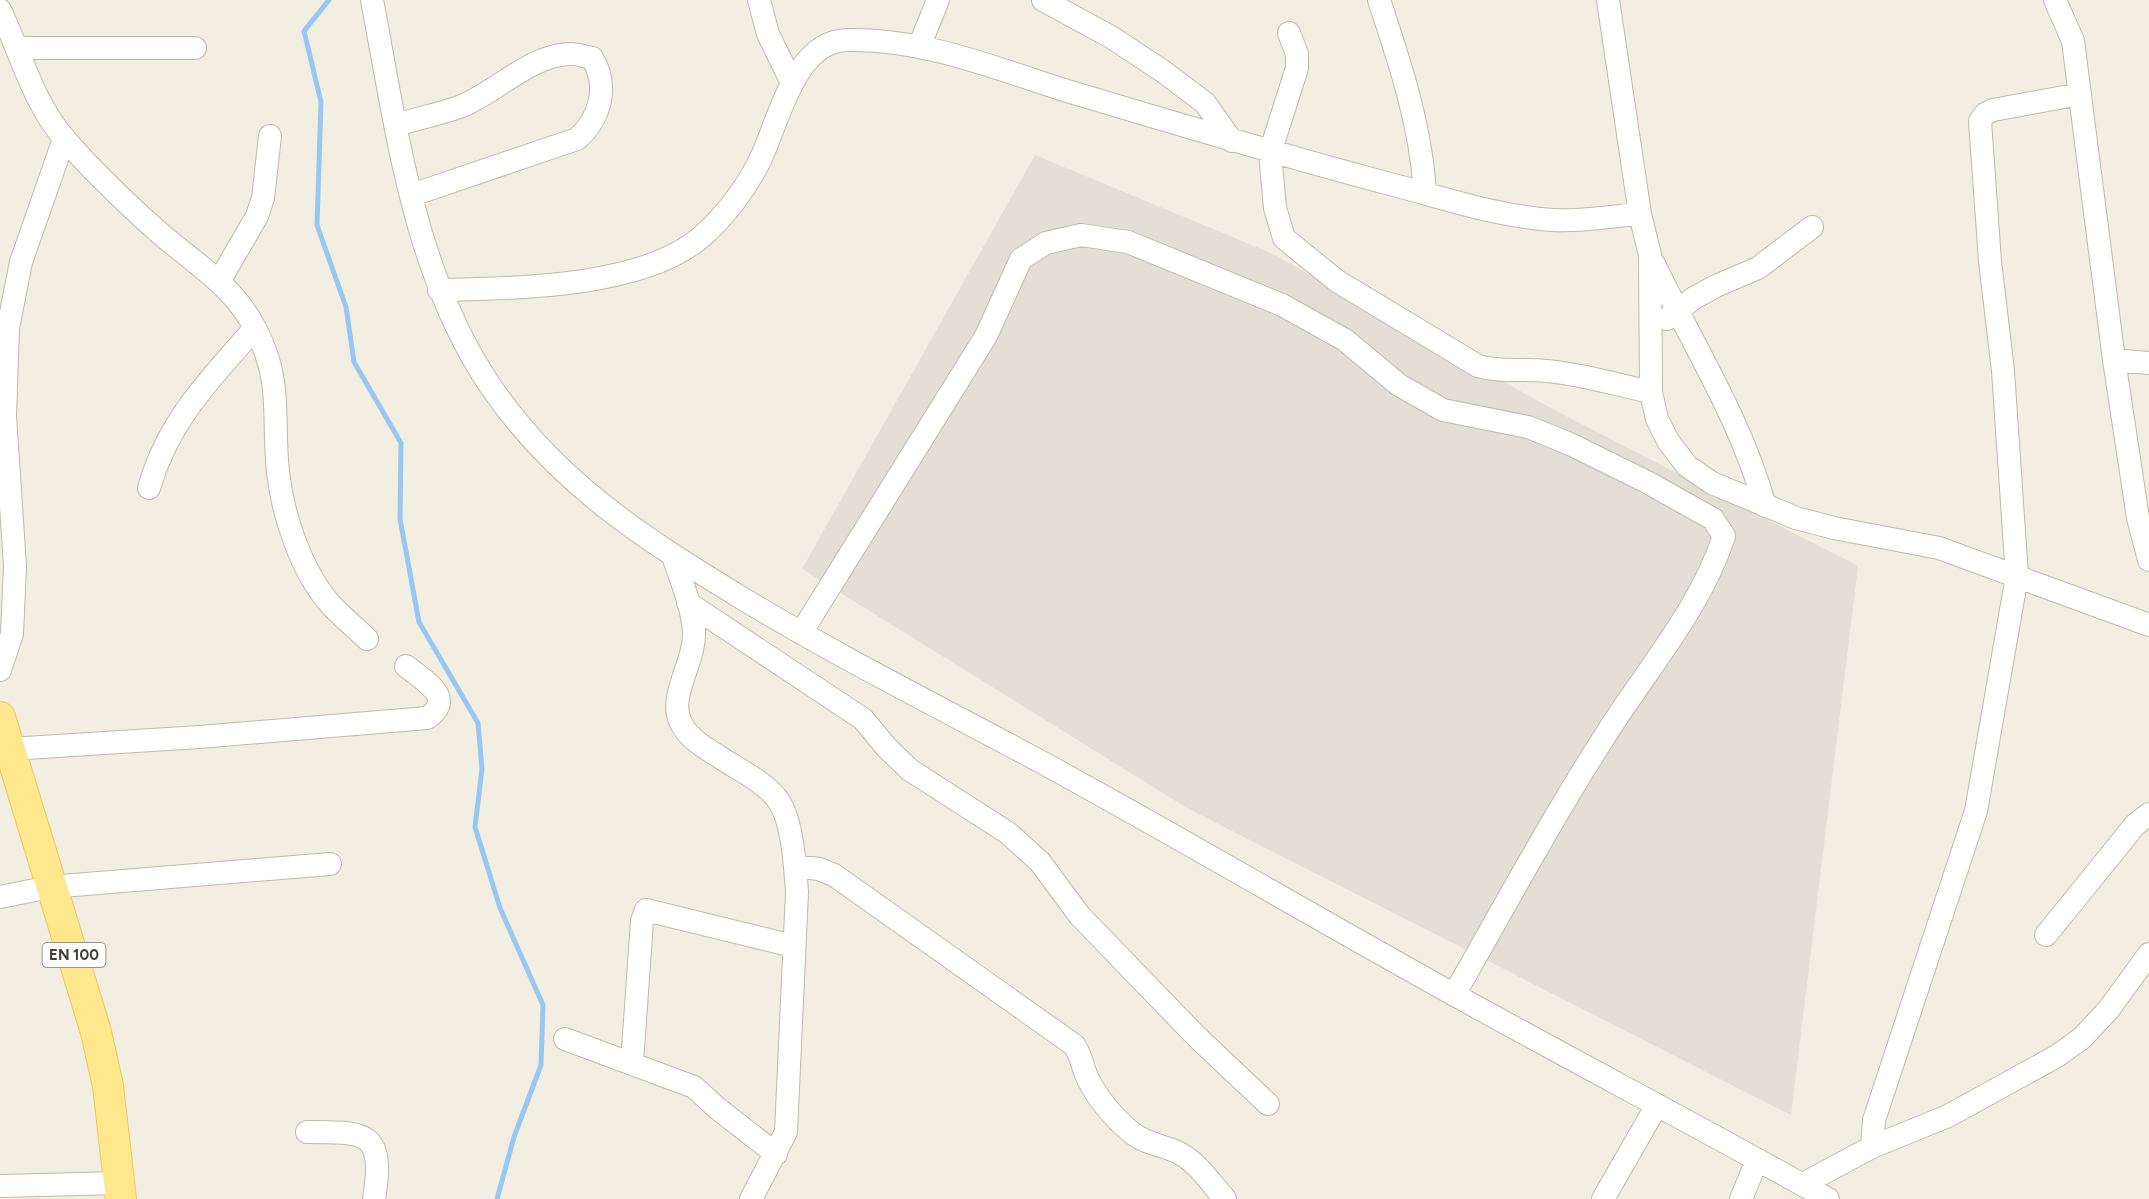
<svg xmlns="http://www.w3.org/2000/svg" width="2149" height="1199" viewBox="0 0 2149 1199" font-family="Figtree,sans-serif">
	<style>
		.industrial { fill: #e3dfd7 }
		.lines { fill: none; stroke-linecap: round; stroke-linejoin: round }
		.stream { stroke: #99c7f3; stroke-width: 5 }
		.minor-casing { stroke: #c0b9a7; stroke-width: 24 }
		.major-casing { stroke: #e9c958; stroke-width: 32 }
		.minor { stroke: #fff; stroke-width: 22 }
		.major { stroke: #ffe78d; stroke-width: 30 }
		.labels { text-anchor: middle; stroke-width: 4.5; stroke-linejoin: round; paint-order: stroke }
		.shield { fill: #fff; stroke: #7b7870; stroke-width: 1.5 }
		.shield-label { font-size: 15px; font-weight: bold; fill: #433e32 }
	</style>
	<rect width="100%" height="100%" fill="#f2eee1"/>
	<path class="industrial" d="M1035,155L1273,254L1560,413L1858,566L1791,1115L1187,808L802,569Z"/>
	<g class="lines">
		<path class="stream" d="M329,0L304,31L321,102L317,225L346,307L354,362L401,443L400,519L419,622L478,723L482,769L475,827L500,908L543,1005L541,1065L514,1137L497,1199"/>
		<defs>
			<path id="minor" d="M372,0C397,131 414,274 491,387C557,483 642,537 740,597C839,657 943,709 1045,764C1182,839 1316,918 1453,994C1577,1063 1704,1129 1828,1199
				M759,0L768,34L792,83
				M1043,0L1111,37L1164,72L1205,103L1232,141
				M1379,0C1400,63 1421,126 1425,193
				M1608,0L1640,214L1650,255L1651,392L1657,419L1668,441L1687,466L1712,483L1796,518L1834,528L1939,548L2149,625
				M2055,0L2073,41L2114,360L2138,518L2149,560
				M0,10C21,53 33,103 65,139C92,171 124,201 155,229C192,262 233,284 256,330C283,382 272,417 278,472C283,516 301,571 331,605C342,617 356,628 367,639
				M1289,33L1297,54V68L1270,153L1275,208L1284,238L1337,281L1478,366C1501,373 1523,368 1547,371C1582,374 1617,385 1651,392
				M919,47L938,0
				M19,48H195
				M396,125C418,118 441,114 462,106C498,91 529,56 569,54C576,53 585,57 592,58C609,85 601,118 577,139L412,195
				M1654,264C1693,345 1741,420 1765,506
				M220,280L257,216L263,198L270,136
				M439,290C513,288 641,288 700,238C724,218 748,186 761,158C779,120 795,41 847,40C921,38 995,68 1064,90C1174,123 1283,156 1394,185C1447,199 1497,216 1552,220C1581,222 1611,216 1640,214
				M1667,319L1694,298L1716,286L1758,268L1812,227
				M2114,360L2149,363
				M149,488C168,421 210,379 255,328
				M673,556C681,580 692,606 694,631C696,661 667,697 681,723C689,739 704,747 718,756C737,769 768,783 780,803C793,825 795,867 797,892L786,1132L751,1199
				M688,603L863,719L887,748L910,770L1008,833L1040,862L1080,916L1196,1036L1268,1104
				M801,633L986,336L1021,259L1046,243L1081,235L1128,242L1282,305L1345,340L1399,385L1443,410L1528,427L1570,444L1647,482L1713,519L1724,536C1700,610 1644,673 1603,739C1550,822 1503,909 1454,995
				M0,670L12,634L15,566L5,416L8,328L21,262L64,139
				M10,749L199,737L427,718C457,698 424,681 406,666
				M795,866L819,869L834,875L1074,1045C1082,1056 1082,1067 1088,1079C1098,1099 1115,1119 1132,1133C1145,1143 1160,1145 1175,1151C1196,1160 1210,1182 1225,1199
				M0,897L50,887L330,864
				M2046,935L2135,825L2149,814
				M565,1039L694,1087L717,1108L776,1154
				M632,1063L642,921L646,910L793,946
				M307,1132C367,1132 385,1131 374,1199
				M1872,1147L1874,1120L1976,811L2017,576L2003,371L1990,261L1980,121L1985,114L1993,110L2080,94
				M1803,1184L1872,1147L1948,1116L2057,1056L2082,1038L2109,1009L2149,954
				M0,1186L119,1183
				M1603,1199L1657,1105
				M1741,1199L1757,1160"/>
			<path id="major" d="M0,717L96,1032L108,1086L121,1199"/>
		</defs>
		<use href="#minor" class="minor-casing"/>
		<use href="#major" class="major-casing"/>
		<use href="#minor" class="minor"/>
		<use href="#major" class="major"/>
	</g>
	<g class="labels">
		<rect class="shield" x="42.5" y="943" width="63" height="24" rx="4.5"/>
		<g class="shield-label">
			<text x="74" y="960">EN 100</text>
		</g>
	</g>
</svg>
